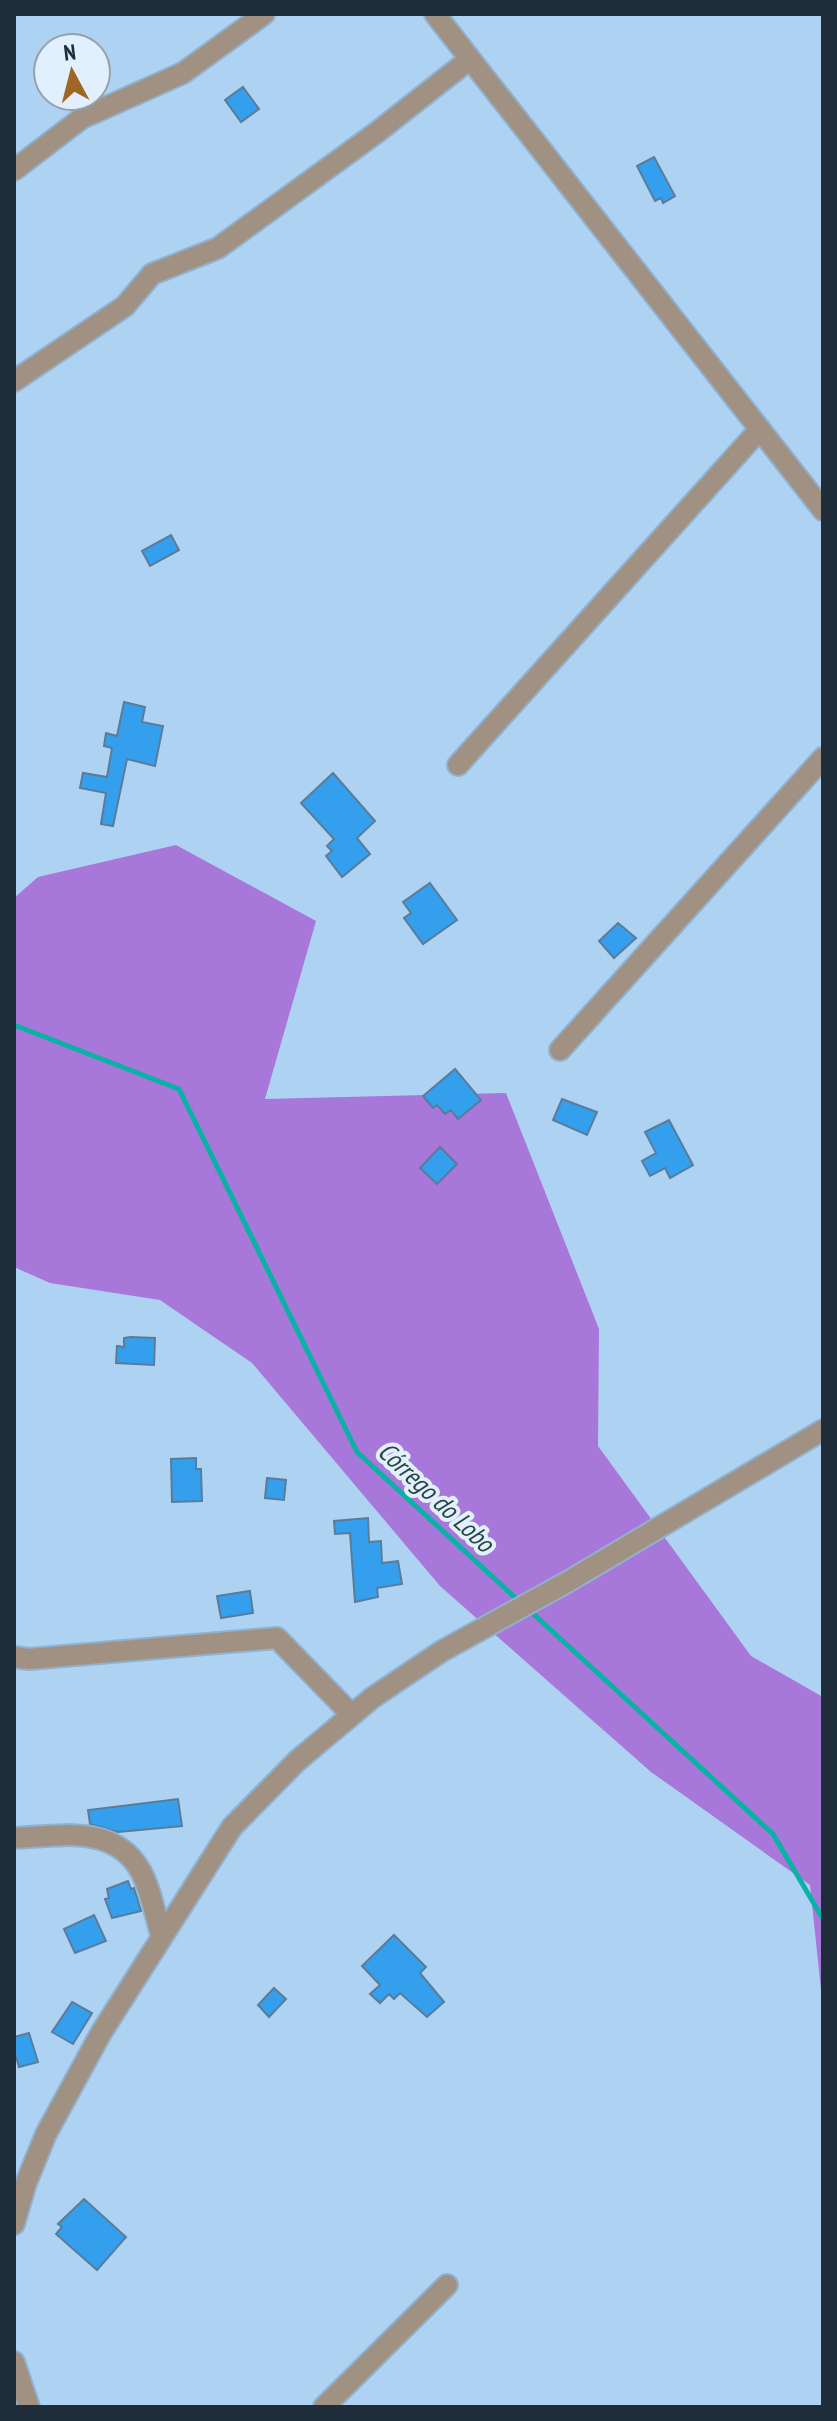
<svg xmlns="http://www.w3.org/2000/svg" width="837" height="2421" viewBox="0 0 837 2421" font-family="'PT Sans Narrow',sans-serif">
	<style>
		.forest { fill: #a877da }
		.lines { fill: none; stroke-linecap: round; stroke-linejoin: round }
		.stream { stroke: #08b2a4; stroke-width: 5 }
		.building { fill: #349fed; stroke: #5b7c99; stroke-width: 2 }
		.minor-casing { stroke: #91b1cd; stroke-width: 24 }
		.minor { stroke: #a09183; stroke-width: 20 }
		.labels { text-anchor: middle; stroke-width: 8; stroke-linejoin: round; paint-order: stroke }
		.water-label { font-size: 26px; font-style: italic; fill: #284541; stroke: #e2f0fd }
	</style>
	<rect width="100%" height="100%" fill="#aed2f2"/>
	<path class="forest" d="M176,845L316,921L265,1099L506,1093L599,1329L598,1446L751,1656L823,1697V2009L810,1885L651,1772L440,1586L252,1363L160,1300L50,1283L14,1267V898L38,877Z"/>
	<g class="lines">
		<path class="stream" d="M14,1025L179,1089L357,1452L521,1603
			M528,1609L773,1834L823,1919"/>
	</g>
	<path class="building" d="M243,87L259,109L241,122L225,100Z
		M654,157L675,196L663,203L661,198L655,201L637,166Z
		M171,535L179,550L150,566L142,551Z
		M124,702L145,707L142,722L163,726L155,766L127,759L113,826L101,824L106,793L80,788L83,773L107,777L112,748L104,746L106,733L117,736Z
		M333,773L375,821L357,838L370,854L342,877L326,856L332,851L327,846L334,839L301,803Z
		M430,883L457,920L423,944L404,918L411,913L403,902Z
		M618,923L636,938L614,958L599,941Z
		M455,1069L481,1100L458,1119L451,1110L445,1114L437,1105L433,1108L423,1096Z
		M562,1099L597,1112L587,1135L553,1120Z
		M669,1120L693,1165L670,1178L665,1168L650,1176L642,1161L656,1153L645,1132Z
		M440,1147L457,1164L437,1184L420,1168Z
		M130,1337L155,1338L154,1365L116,1363L117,1346L124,1347V1338Z
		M196,1458V1469H201L202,1501L172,1502L171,1459Z
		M267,1478L286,1480L284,1500L265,1498Z
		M368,1518L369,1542L381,1541L382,1563L398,1561L402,1584L377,1588L378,1597L355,1602L350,1533L335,1534L334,1521Z
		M250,1591L253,1613L221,1618L217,1596Z
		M178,1799L182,1826L118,1832L90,1824L88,1810Z
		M128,1881L131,1889L134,1888L141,1911L112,1918L105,1899L109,1898L107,1889Z
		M94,1915L106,1941L75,1953L64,1929Z
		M394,1935L426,1967L420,1973L444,2002L427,2017L400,1993L394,1999L389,1994L380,2003L370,1994L380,1985L362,1966Z
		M274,1988L286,1999L269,2017L258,2005Z
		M72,2002L92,2013L73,2044L52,2032Z
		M29,2033L38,2062L19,2067L14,2050V2037Z
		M84,2199L126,2237L97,2270L56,2234L62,2227L58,2224Z"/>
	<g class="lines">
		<defs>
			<path id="minor" d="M435,14L823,510
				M14,170L82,118L183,73L264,14
				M14,381L125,306L152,274L218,248L376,133L470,59
				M458,765L760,429
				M560,1050L823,758
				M14,1657L29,1659L277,1638L352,1715
				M14,1838C58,1836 114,1824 140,1870C151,1889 155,1916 162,1937
				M14,2224L26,2183L46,2134L101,2033L232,1827L297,1761L372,1698L442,1651L569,1581L823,1430
				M14,2362L29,2407
				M324,2407L447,2285"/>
		</defs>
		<use href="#minor" class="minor-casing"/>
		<use href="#minor" class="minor"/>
	</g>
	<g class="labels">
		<g class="water-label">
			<text transform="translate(436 1497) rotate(43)" y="9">Córrego do Lobo</text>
		</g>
	</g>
	<rect width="837" height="2421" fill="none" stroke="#1f2d3a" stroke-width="32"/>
	<g transform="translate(72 72) rotate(353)"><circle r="38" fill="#e2f0fd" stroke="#94a2af" stroke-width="2"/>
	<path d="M0-6L14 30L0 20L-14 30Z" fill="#a06625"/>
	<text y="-12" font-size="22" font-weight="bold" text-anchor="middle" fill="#1f2d3a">N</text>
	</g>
</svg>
